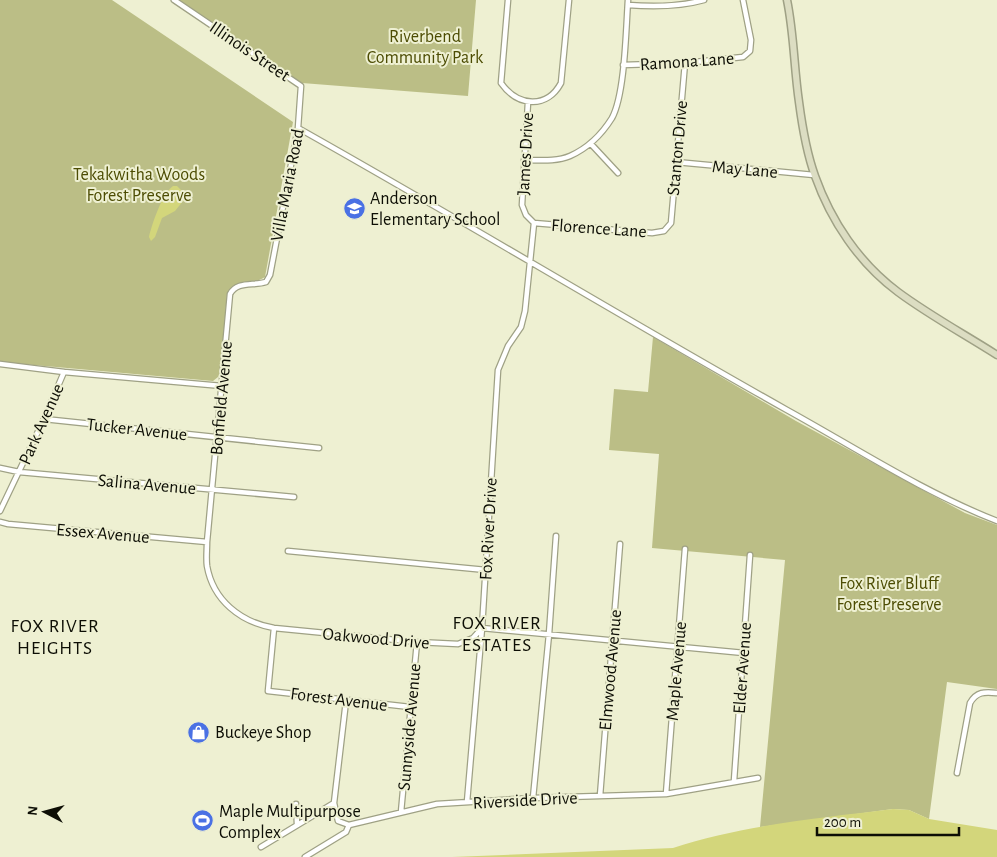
<svg xmlns="http://www.w3.org/2000/svg" width="997" height="857" viewBox="0 0 997 857" font-family="'Alegreya Sans',sans-serif">
	<style>
		.green { fill: #bbbe86 }
		.water { fill: #d3d67b }
		.lines { fill: none; stroke-linecap: round; stroke-linejoin: round }
		.street-casing { stroke: #9fa185; stroke-width: 7 }
		.secondary-casing { stroke: #9fa185; stroke-width: 9 }
		.street { stroke: #fff; stroke-width: 4.5 }
		.secondary { stroke: #dcddc2; stroke-width: 6 }
		.labels { text-anchor: middle; stroke-width: 4; stroke-linejoin: round; paint-order: stroke }
		.park-label { font-size: 18px; fill: #4c4c03; stroke: #eef0d2 }
		.street-label { font-size: 18px; fill: #0d0e05; stroke: #eef0d2 }
		.poi-label { font-size: 18px; fill: #0d0e05; stroke: #eef0d2; text-anchor: start }
		.neighbourhood-label { font-size: 19px; letter-spacing: 1px; fill: #0d0e05; stroke: #eef0d2 }
	</style>
	<rect width="100%" height="100%" fill="#eef0d2"/>
	<path class="green" d="M0,0H112L293,122L265,277C252,286 234,278 227,294L220,374L218,377L213,381L0,362Z
		M176,0H476L468,96L302,83Z
		M653,337L796,421L965,513L997,525V689L947,682L929,819L909,810L893,809L760,827L785,560L652,548L659,454L609,450L614,389L648,392Z"/>
	<path class="water" d="M173,186H177L183,192V201L175,211L162,218L155,237L151,241L149,237C152,224 162,194 173,186Z
		M893,809L909,810L929,819L997,830V857H452L673,848C743,825 820,818 893,809Z"/>
	<g class="lines">
		<defs>
			<path id="street" d="M174,0L301,86L298,128L270,275L266,282C253,286 237,281 230,294L207,542C207,550 206,558 207,566C213,600 240,622 274,628L417,642L458,644L473,638L482,628L744,653
				M508,0L501,83C518,107 547,109 561,83L569,0
				M628,5C653,7 679,7 704,0
				M623,65L685,63L743,57L750,51L751,40L743,0
				M298,128C462,220 623,318 787,410C856,448 923,492 997,521
				M591,144L618,173
				M524,160C539,160 556,162 570,156C588,148 602,134 612,118C625,94 626,29 628,0
				M676,162L814,175
				M534,223L652,233L664,231L671,223L685,63
				M0,364L64,372
				M44,419L319,448
				M0,468L19,472L294,497
				M0,511L44,419L64,372L222,386
				M0,522L8,524L207,542
				M288,551L486,570
				M274,628L268,691L410,707
				M346,701L334,803L338,821L349,825
				M957,773L970,703C977,691 985,692 997,693
				M734,781L750,555
				M666,794L685,549
				M600,796L620,544
				M533,798L549,634L556,536
				M467,802L482,628L498,370L508,346L521,327L525,311L534,223L526,215L522,205L528,102
				M296,804L297,824
				M401,812L417,642
				M261,847L334,803
				M305,857L346,832L349,825L437,804L533,798L666,794L758,778"/>
			<path id="secondary" d="M787,0C794,34 794,68 799,102C802,125 807,154 815,176C831,221 859,263 898,292C929,315 964,334 997,355"/>
		</defs>
		<use href="#street" class="street-casing"/>
		<use href="#secondary" class="secondary-casing"/>
		<use href="#street" class="street"/>
		<use href="#secondary" class="secondary"/>
	</g>
	<defs>
		<symbol id="school-disc" viewBox="-11 -11 22 22"><circle r="9.5" fill="#4a71e4" stroke="#eef0d2"/><path d="M0-5L7-2L0 1L-7-2ZM-4 1L0 2.5L4 1V4Q0 6-4 4Z" fill="#fff"/></symbol>
		<symbol id="shop-disc" viewBox="-11 -11 22 22"><circle r="9.5" fill="#4a71e4" stroke="#eef0d2"/><path d="M-5-2.5h2.3a2.7 3.5 0 0 1 5.4 0H5L5.5 6h-11ZM-1.5-2.5h3a1.5 2.3 0 0 0-3 0Z" fill="#fff"/></symbol>
		<symbol id="stadium-disc" viewBox="-11 -11 22 22"><circle r="9.5" fill="#4a71e4" stroke="#eef0d2"/><path d="M0-5a6.5 5 0 1 0 0 10a6.5 5 0 1 0 0-10ZM-3.5-1.8h7v3.6h-7Z" fill="#fff"/></symbol>
	</defs>
	<g fill-rule="evenodd">
		<use href="#school-disc" x="342" y="196" width="25" height="25"/>
		<use href="#shop-disc" x="186" y="720" width="25" height="25"/>
		<use href="#stadium-disc" x="190" y="808" width="25" height="25"/>
	</g>
	<g class="labels">
		<g class="park-label">
			<text x="425" y="42">Riverbend<tspan x="425" dy="21">Community Park</tspan></text>
			<text x="139" y="180">Tekakwitha Woods<tspan x="139" dy="21">Forest Preserve</tspan></text>
			<text x="889" y="589">Fox River Bluff<tspan x="889" dy="21">Forest Preserve</tspan></text>
		</g>
		<g class="street-label">
			<text transform="translate(250 51) rotate(34)" y="6">Illinois Street</text>
			<text transform="translate(687 61) rotate(-4)" y="6">Ramona Lane</text>
			<text transform="translate(677 148) rotate(-85)" y="6">Stanton Drive</text>
			<text transform="translate(525 154) rotate(-87)" y="6">James Drive</text>
			<text transform="translate(745 169) rotate(5)" y="6">May Lane</text>
			<text transform="translate(287 185) rotate(-79)" y="6">Villa Maria Road</text>
			<text transform="translate(599 228) rotate(4)" y="6">Florence Lane</text>
			<text transform="translate(221 398) rotate(-85)" y="6">Bonfield Avenue</text>
			<text transform="translate(41 424) rotate(-66)" y="6">Park Avenue</text>
			<text transform="translate(137 429) rotate(6)" y="6">Tucker Avenue</text>
			<text transform="translate(147 484) rotate(5)" y="6">Salina Avenue</text>
			<text transform="translate(488 529) rotate(-87)" y="6">Fox River Drive</text>
			<text transform="translate(103 533) rotate(5)" y="6">Essex Avenue</text>
			<text transform="translate(376 638) rotate(5)" y="6">Oakwood Drive</text>
			<text transform="translate(742 668) rotate(-86)" y="6">Elder Avenue</text>
			<text transform="translate(610 670) rotate(-85)" y="6">Elmwood Avenue</text>
			<text transform="translate(676 671) rotate(-85)" y="6">Maple Avenue</text>
			<text transform="translate(339 699) rotate(7)" y="6">Forest Avenue</text>
			<text transform="translate(409 727) rotate(-85)" y="6">Sunnyside Avenue</text>
			<text transform="translate(525 800) rotate(-3)" y="6">Riverside Drive</text>
		</g>
		<g class="poi-label">
			<text x="370" y="204">Anderson<tspan x="370" dy="21">Elementary School</tspan></text>
			<text x="215" y="738">Buckeye Shop</text>
			<text x="219" y="817">Maple Multipurpose<tspan x="219" dy="21">Complex</tspan></text>
		</g>
		<g class="neighbourhood-label">
			<text x="497" y="629">FOX RIVER<tspan x="497" dy="22">ESTATES</tspan></text>
			<text x="55" y="632">FOX RIVER<tspan x="55" dy="22">HEIGHTS</tspan></text>
		</g>
	</g>
	<g transform="translate(45 812) rotate(276)" stroke="#eef0d2" stroke-width="4" paint-order="stroke">
	<path d="M0-4L9 19L0 12L-9 19Z" fill="#0d0e05"/>
	<text y="-8" font-size="14" font-weight="bold" text-anchor="middle" fill="#0d0e05">N</text>
	</g>
	<path d="M817 827v8h142v-8" fill="none" stroke="#0d0e05" stroke-width="2.5"/>
	<text x="824" y="827" font-size="15" fill="#0d0e05" stroke="#eef0d2" stroke-width="4" paint-order="stroke">200 m</text>
</svg>
